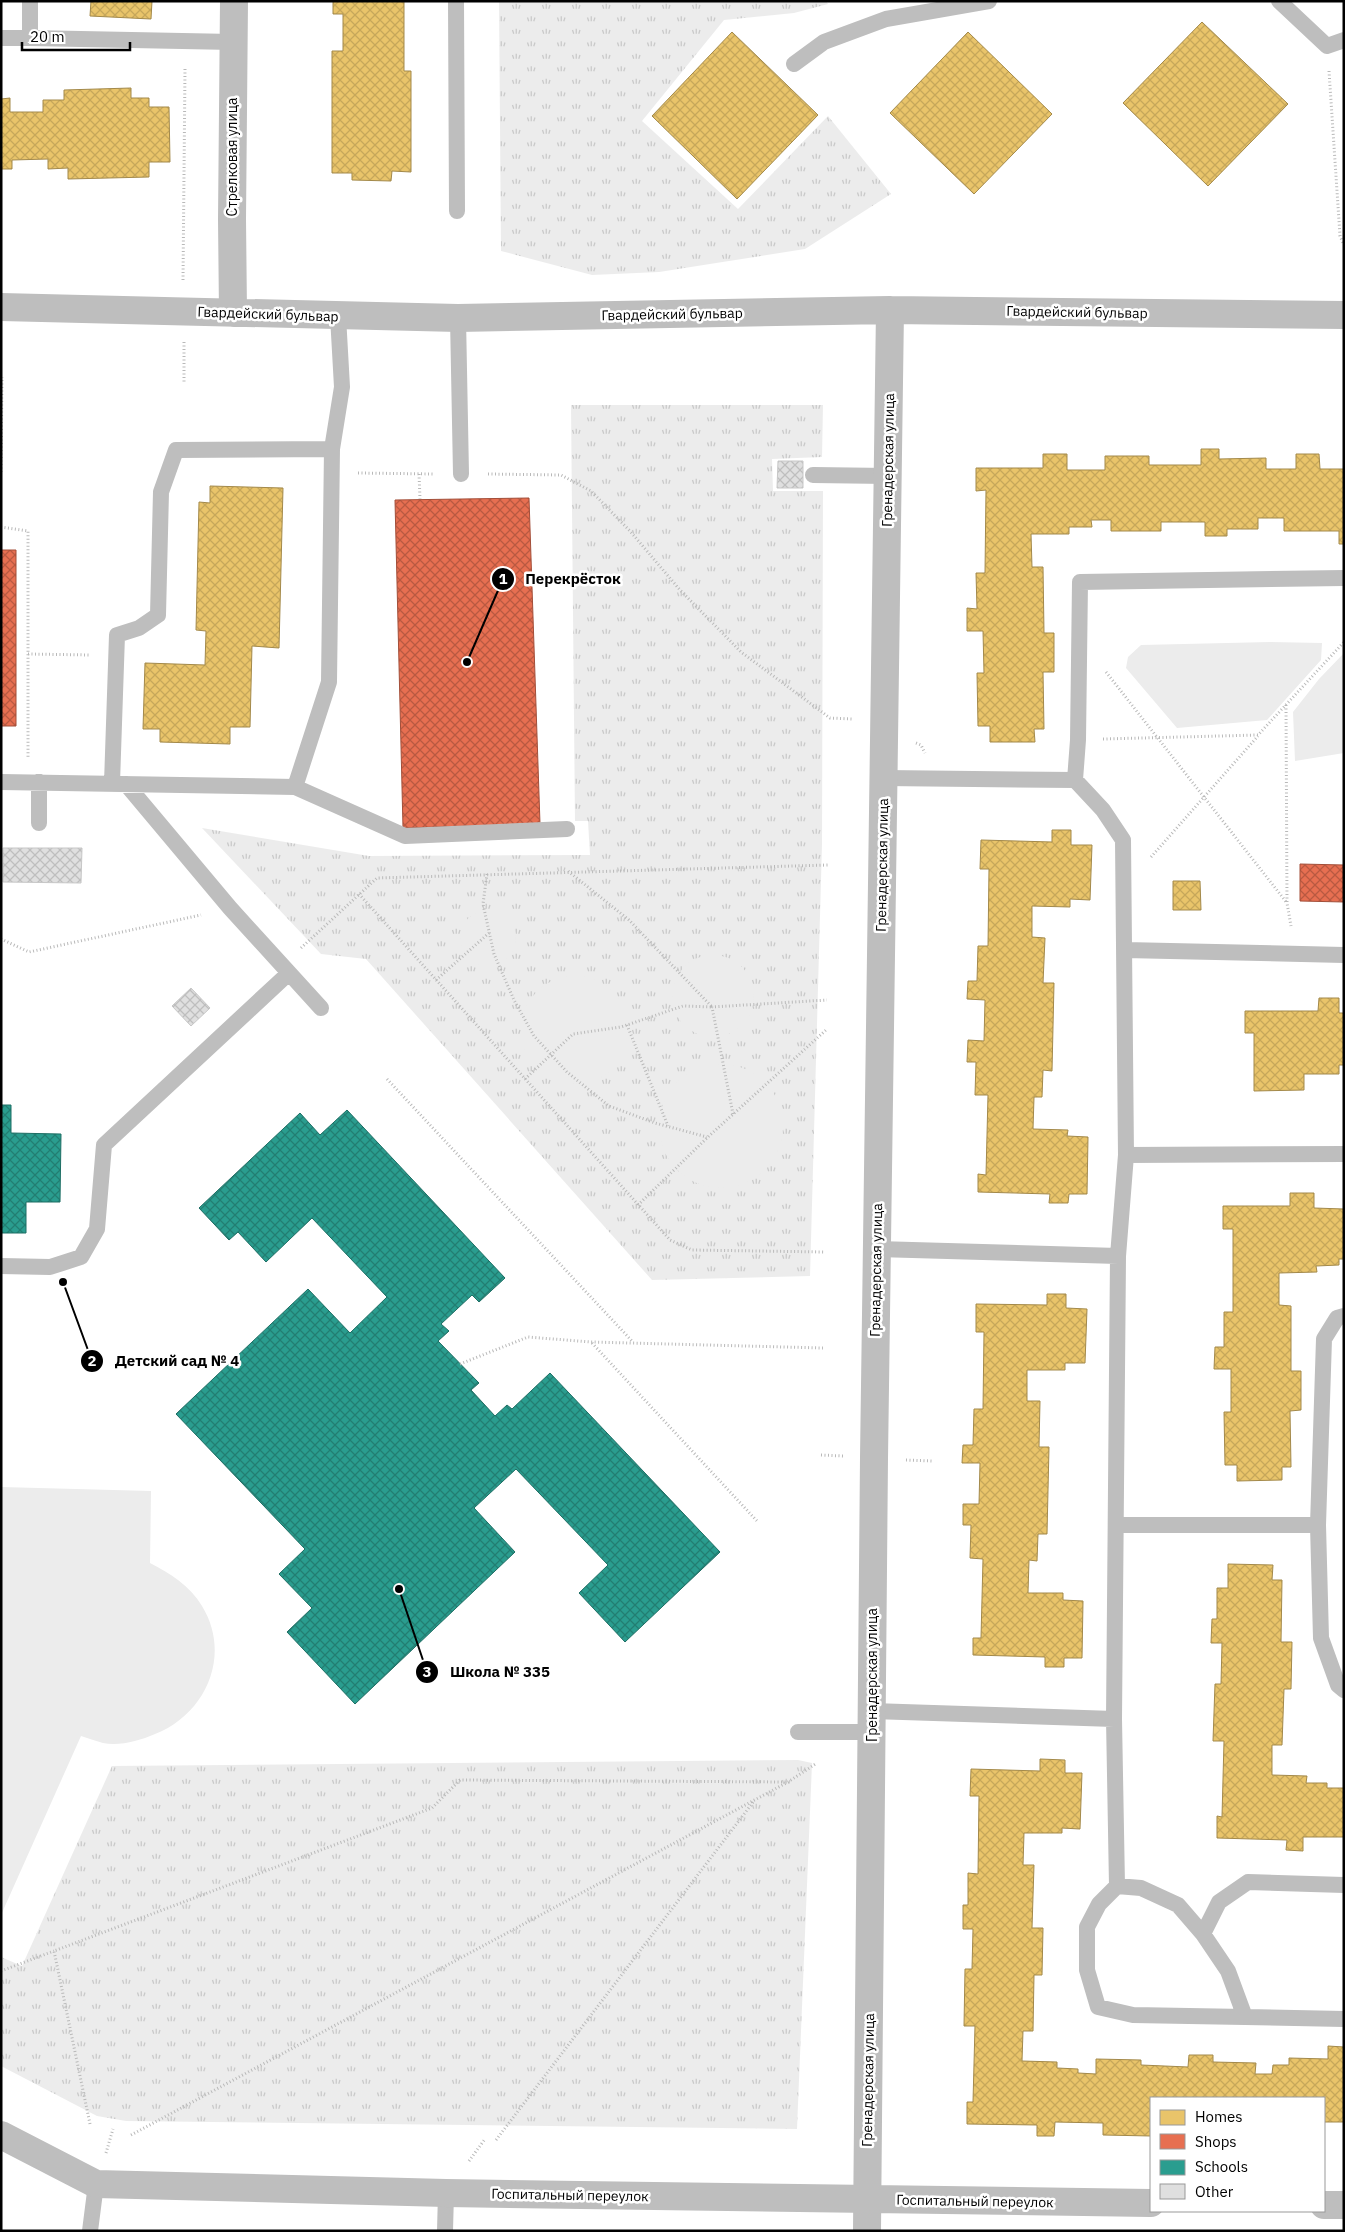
<svg xmlns="http://www.w3.org/2000/svg" width="1345" height="2232" viewBox="0 0 1345 2232" font-family="'IBM Plex Sans',sans-serif">
	<style>
		.grass { fill: url(#grass-tufts) }
		.park { fill: #ececec }
		.homes { fill: url(#homes-cross-hatch); stroke: #a3894a }
		.shops { fill: url(#shops-cross-hatch); stroke: #a24e39 }
		.schools { fill: url(#schools-cross-hatch); stroke: #1d6e64 }
		.building { fill: url(#building-cross-hatch); stroke: #c7c7c7 }
		.lines { fill: none; stroke-linecap: round; stroke-linejoin: round }
		.path { stroke: #b9b9b9; stroke-width: 3; stroke-dasharray: 1 2.5; stroke-linecap: butt }
		.service { stroke: #bebebe; stroke-width: 16 }
		.minor { stroke: #bebebe; stroke-width: 28 }
		.labels { text-anchor: middle; stroke-width: 5; stroke-linejoin: round; paint-order: stroke }
		.street-label { font-size: 14px; fill: #000; stroke: #fff }
		.leader { fill: none; stroke: #000; stroke-width: 2 }
		.callout-dot { fill: #000; stroke: #fff; stroke-width: 2 }
		.mark-label { font-size: 15px; text-anchor: middle; font-weight: bold; fill: #fff }
		.callout-label { font-size: 15px; text-anchor: middle; font-weight: bold; fill: #000; stroke: #fff; stroke-width: 5; stroke-linejoin: round; paint-order: stroke }
	</style>
	<defs>
		<pattern id="grass-tufts" width="24" height="20" patternUnits="userSpaceOnUse" patternTransform="scale(1.25)"><rect width="24" height="20" fill="#ececec"/><path d="M3 7l-1-3M5 7V3M7 7l1-3M15 17l-1-3M17 17v-4M19 17l1-3" fill="none" stroke="#c9c9c9"/></pattern>
		<pattern id="homes-cross-hatch" width="8" height="8" patternUnits="userSpaceOnUse" patternTransform="scale(1.25)"><rect width="8" height="8" fill="#e9c46a"/><path d="M0 0l8 8M0 8l8-8" fill="none" stroke="#c6a75a"/></pattern>
		<pattern id="shops-cross-hatch" width="8" height="8" patternUnits="userSpaceOnUse" patternTransform="scale(1.25)"><rect width="8" height="8" fill="#e76f51"/><path d="M0 0l8 8M0 8l8-8" fill="none" stroke="#b95941"/></pattern>
		<pattern id="schools-cross-hatch" width="8" height="8" patternUnits="userSpaceOnUse" patternTransform="scale(1.25)"><rect width="8" height="8" fill="#2a9d8f"/><path d="M0 0l8 8M0 8l8-8" fill="none" stroke="#227e72"/></pattern>
		<pattern id="building-cross-hatch" width="8" height="8" patternUnits="userSpaceOnUse" patternTransform="scale(1.25)"><rect width="8" height="8" fill="#dfdfdf"/><path d="M0 0l8 8M0 8l8-8" fill="none" stroke="#bebebe"/></pattern>
	</defs>
	<rect width="100%" height="100%" fill="#fff"/>
	<path class="grass" d="M499,1H826L828,4L794,13L724,20L642,121L738,209L828,116L891,194L805,249L659,272L592,275L501,251Z
		M571,405H823L822,457L772,459L773,491H823L822,844L810,1276L652,1280L366,959L321,954L202,828L369,856L590,855L588,821H575Z
		M798,1760L812,1763L797,2129L126,2121L97,2116L1,2066V1957L22,1966L112,1766Z"/>
	<path class="park" d="M1270,642L1322,643L1321,660L1267,720L1177,728L1126,668L1128,657L1141,645Z
		M1344,653V753L1295,761L1293,712L1319,679Z
		M460 938a28 28 0 1 1 56 0a28 28 0 1 1-56 0Z
		M672 996a41 41 0 1 1 82 0a41 41 0 1 1-82 0Z
		M521 1030a54 54 0 1 1 108 0a54 54 0 1 1-108 0Z
		M659 1126a62 62 0 1 1 124 0a62 62 0 1 1-124 0Z
		M1,1487L151,1491L150,1563C170,1573 190,1586 202,1606C232,1655 206,1714 155,1734C139,1741 120,1746 103,1743C95,1741 88,1738 81,1736L1,1915Z"/>
	<path class="homes" d="M91,1H152L151,19L90,16Z
		M333,1H404V71H411V172L392,171L391,181L352,180V173H332V51H343V14H333Z
		M1202,22L1288,104L1208,186L1123,103Z
		M732,32L818,115L737,199L652,116Z
		M968,32L1052,114L974,194L890,113Z
		M131,88V98H149V107H169L170,162H149V177L68,179V168L48,169V159L12,160V169H1V99L10,98V112H43V100H64V90Z
		M1201,449H1219V459L1266,458V469H1296V454H1319L1320,469H1344V544H1339V531H1284V518H1258V529H1227V536H1205V522H1161V531H1111V520H1091L1092,527H1069V534H1031L1032,567H1043L1044,633H1054V672H1043L1044,729H1034L1035,742H990V726H978L977,673H984L983,631H967V608L977,609L976,573H985L986,490L976,491V468H1043V454H1067V470H1105V456H1149V465H1201Z
		M210,486L283,488L279,648L252,646L250,727H230V744L160,742V729H143L145,663L205,665L206,631L196,630L199,502L210,503Z
		M1052,830H1071V845H1092L1090,900L1070,899V907L1032,906V937L1045,938L1043,983H1054L1052,1071L1043,1070L1042,1097H1034L1033,1129L1068,1130L1067,1136L1088,1137L1087,1194H1069L1068,1203H1049L1050,1194L978,1192V1174L986,1175L988,1095H975L976,1062H967L968,1040L984,1041L985,1000L967,999L968,981H977L978,946H988L989,869H980L981,840L1052,842Z
		M1173,881H1200L1201,910H1173Z
		M1319,998H1339V1013H1344V1065H1339V1074H1304V1090L1254,1091V1033H1245V1011H1318Z
		M1290,1193H1314V1208L1344,1209V1259H1339V1265L1316,1266L1317,1272L1279,1273V1305L1291,1306V1371H1301V1410L1290,1411L1291,1467H1282V1480L1237,1481V1465H1225L1224,1412H1231V1369H1214L1215,1347H1224V1312H1233V1229H1223V1206H1290Z
		M1047,1294H1066V1308L1087,1309L1085,1363H1065V1370H1027V1401H1040L1039,1447H1049L1047,1534H1038L1037,1561L1029,1560L1028,1593H1063V1600L1083,1601L1082,1658H1064V1667H1045V1657L973,1655V1638H981L983,1559L970,1558L971,1525H963V1504H979L980,1463H962L963,1445H973L974,1409H983L984,1332H976V1304L1047,1305Z
		M1228,1564L1273,1565L1272,1580H1282L1281,1642H1292L1291,1689H1284L1282,1745H1272V1775L1307,1776L1306,1783H1327V1788H1344V1837H1303V1851L1286,1850L1287,1840L1217,1838V1816L1222,1817L1224,1741H1213L1215,1684H1221L1222,1643H1211L1212,1619H1217V1588H1228Z
		M1040,1759L1065,1760V1773H1082L1080,1829L1062,1828V1833H1024L1023,1865H1034L1032,1928H1043L1042,1975H1034L1033,2031H1023L1022,2061L1057,2062V2068L1078,2069V2073L1096,2074V2059L1141,2060V2065L1188,2067L1189,2055H1213V2062L1256,2063L1255,2074H1272L1273,2065H1289V2058L1328,2059V2046L1344,2047V2122H1324V2098H1151V2136L1103,2135V2123L1055,2122L1054,2136H1037V2125L967,2124V2102H973L975,2026H964L965,1969H972L973,1929H963V1905H968V1873L978,1874L979,1796H970L971,1769L1040,1771Z"/>
	<path class="shops" d="M529,498L540,824L403,828L395,500Z
		M1,550H16V726H1Z
		M1300,864L1344,865V902L1300,901Z"/>
	<path class="schools" d="M1,1105H11V1133L61,1134L60,1202H26V1233H1Z
		M347,1110L505,1278L479,1302L472,1295L441,1324L449,1331L438,1341L479,1383L471,1390L495,1416L507,1405L512,1409L550,1373L720,1552L625,1642L579,1593L608,1565L516,1469L474,1508L515,1552L355,1704L287,1632L312,1608L279,1574L305,1549L176,1414L308,1289L350,1333L387,1297L312,1218L266,1262L238,1232L229,1240L199,1208L300,1113L320,1135Z"/>
	<path class="building" d="M778,461H803V488H777Z
		M3,848H82L81,883L3,882Z
		M191,988L210,1008L191,1026L172,1006Z"/>
	<g class="lines">
		<path class="path" d="M1329,71L1340,236L1344,245
			M183,280L185,69
			M184,342V383
			M1,472L2,377
			M358,473L434,474
			M419,474L420,499
			M488,474L561,475L591,491L630,531L680,590L741,652L830,718L853,719
			M1,527L28,531V757
			M28,654L90,655
			M1106,672L1287,903
			M1286,705L1287,903L1291,926
			M1103,739L1258,735L1344,642
			M916,743L921,745L925,753
			M1151,857L1258,736
			M487,874L483,904L494,954L514,1000L534,1036L567,1072L609,1106L655,1123L707,1137
			M359,894L670,1240L692,1250L824,1252
			M1,939L29,952L201,915
			M301,948L377,878L828,865
			M436,980L489,933
			M627,1025L668,1126
			M387,1079L632,1341
			M525,1079L573,1034L621,1027L683,1006L712,1007L629,920L568,871
			M733,1114L712,1007L827,1000
			M638,1205L709,1136L826,1030
			M592,1343L757,1521
			M460,1364L528,1337L591,1342L823,1348
			M821,1455L843,1456
			M906,1460L932,1461
			M1,1971L54,1951
			M90,2124L54,1951L432,1808L460,1780L788,1782
			M131,2135L788,1782L817,1763
			M496,2140L754,1801
			M106,2153L113,2129
			M469,2161L485,2139"/>
		<path class="service" d="M30,1V38L233,42
			M456,1L457,211
			M1279,1L1327,46L1344,40
			M1,38H30
			M794,64L824,42L886,19L989,1
			M458,318L461,474
			M813,475L888,476
			M1075,780L1078,740L1080,582L1344,578
			M1,782L295,787L405,836L567,829
			M39,782V823
			M112,783L117,635L139,628L158,615L161,492L176,450L332,449
			M126,784L230,908L321,1008
			M295,787L329,682L332,449L342,387L338,316
			M1125,950L1344,955
			M1126,1155L1344,1154
			M877,1249L1118,1256L1126,1155L1123,840L1103,810L1075,780L884,778
			M1,1266L50,1267L81,1257L97,1229L104,1145L289,973
			M1116,1525H1318L1321,1638L1338,1685L1344,1690
			M1318,1525L1324,1339L1337,1318L1344,1316
			M872,1711L1114,1719L1118,1256
			M1114,1719L1117,1886L1141,1888L1178,1905L1203,1934L1228,1971L1245,2017L1344,2019
			M798,1732H871
			M1117,1886L1099,1904L1087,1927V1970L1098,2007L1133,2015L1245,2017
			M1203,1934L1219,1902L1248,1882L1344,1885
			M90,2231L96,2184
			M445,2231L446,2193"/>
		<path class="minor" d="M1,307L458,318L890,310L1344,315
			M233,313L232,219L234,1
			M1,2135L96,2184L446,2193L1151,2203
			M1324,2205H1344
			M867,2231L874,1458L890,310"/>
	</g>
	<g class="labels">
		<g class="street-label">
			<text transform="translate(232 157) rotate(-90)" y="5">Стрелковая улица</text>
			<text transform="translate(1077 312) rotate(1)" y="5">Гвардейский бульвар</text>
			<text transform="translate(268 314) rotate(2)" y="5">Гвардейский бульвар</text>
			<text transform="translate(672 314) rotate(-1)" y="5">Гвардейский бульвар</text>
			<text transform="translate(888 460) rotate(-89)" y="5">Гренадерская улица</text>
			<text transform="translate(882 865) rotate(-89)" y="5">Гренадерская улица</text>
			<text transform="translate(876 1270) rotate(-89)" y="5">Гренадерская улица</text>
			<text transform="translate(872 1675) rotate(-90)" y="5">Гренадерская улица</text>
			<text transform="translate(868 2080) rotate(-89)" y="5">Гренадерская улица</text>
			<text transform="translate(570 2195) rotate(1)" y="5">Госпитальный переулок</text>
			<text transform="translate(975 2201) rotate(1)" y="5">Госпитальный переулок</text>
		</g>
	</g>
	<path class="leader" d="M467 662L503 579M63 1282L92 1361M399 1589L427 1672"/>
	<g class="callout-dot">
		<circle cx="467" cy="662" r="5"/>
		<circle cx="63" cy="1282" r="5"/>
		<circle cx="399" cy="1589" r="5"/>
		<circle cx="503" cy="579" r="12"/>
		<circle cx="92" cy="1361" r="12"/>
		<circle cx="427" cy="1672" r="12"/>
	</g>
	<g class="mark-label">
		<text x="503" y="584">1</text>
		<text x="92" y="1366">2</text>
		<text x="427" y="1677">3</text>
	</g>
	<g class="callout-label">
		<text x="573" y="584">Перекрёсток</text>
		<text x="177" y="1366">Детский сад № 4</text>
		<text x="500" y="1677">Школа № 335</text>
	</g>
	<rect width="1345" height="2232" fill="none" stroke="#000000" stroke-width="5"/>
	<rect x="1150" y="2097" width="175" height="115" fill="#ffffff" stroke="#999999"/>
	<rect x="1160" y="2110" width="25" height="15" fill="#e9c46a" stroke="#999999"/>
	<text x="1195" y="2122" font-size="15" fill="#000000">Homes</text>
	<rect x="1160" y="2134" width="25" height="15" fill="#e76f51" stroke="#999999"/>
	<text x="1195" y="2147" font-size="15" fill="#000000">Shops</text>
	<rect x="1160" y="2160" width="25" height="15" fill="#2a9d8f" stroke="#999999"/>
	<text x="1195" y="2172" font-size="15" fill="#000000">Schools</text>
	<rect x="1160" y="2184" width="25" height="15" fill="#dfdfdf" stroke="#999999"/>
	<text x="1195" y="2197" font-size="15" fill="#000000">Other</text>
	<path d="M22 42v8h108v-8" fill="none" stroke="#000000" stroke-width="2.5"/>
	<text x="30" y="42" font-size="15" fill="#000000" stroke="#ffffff" stroke-width="4" paint-order="stroke">20 m</text>
</svg>
